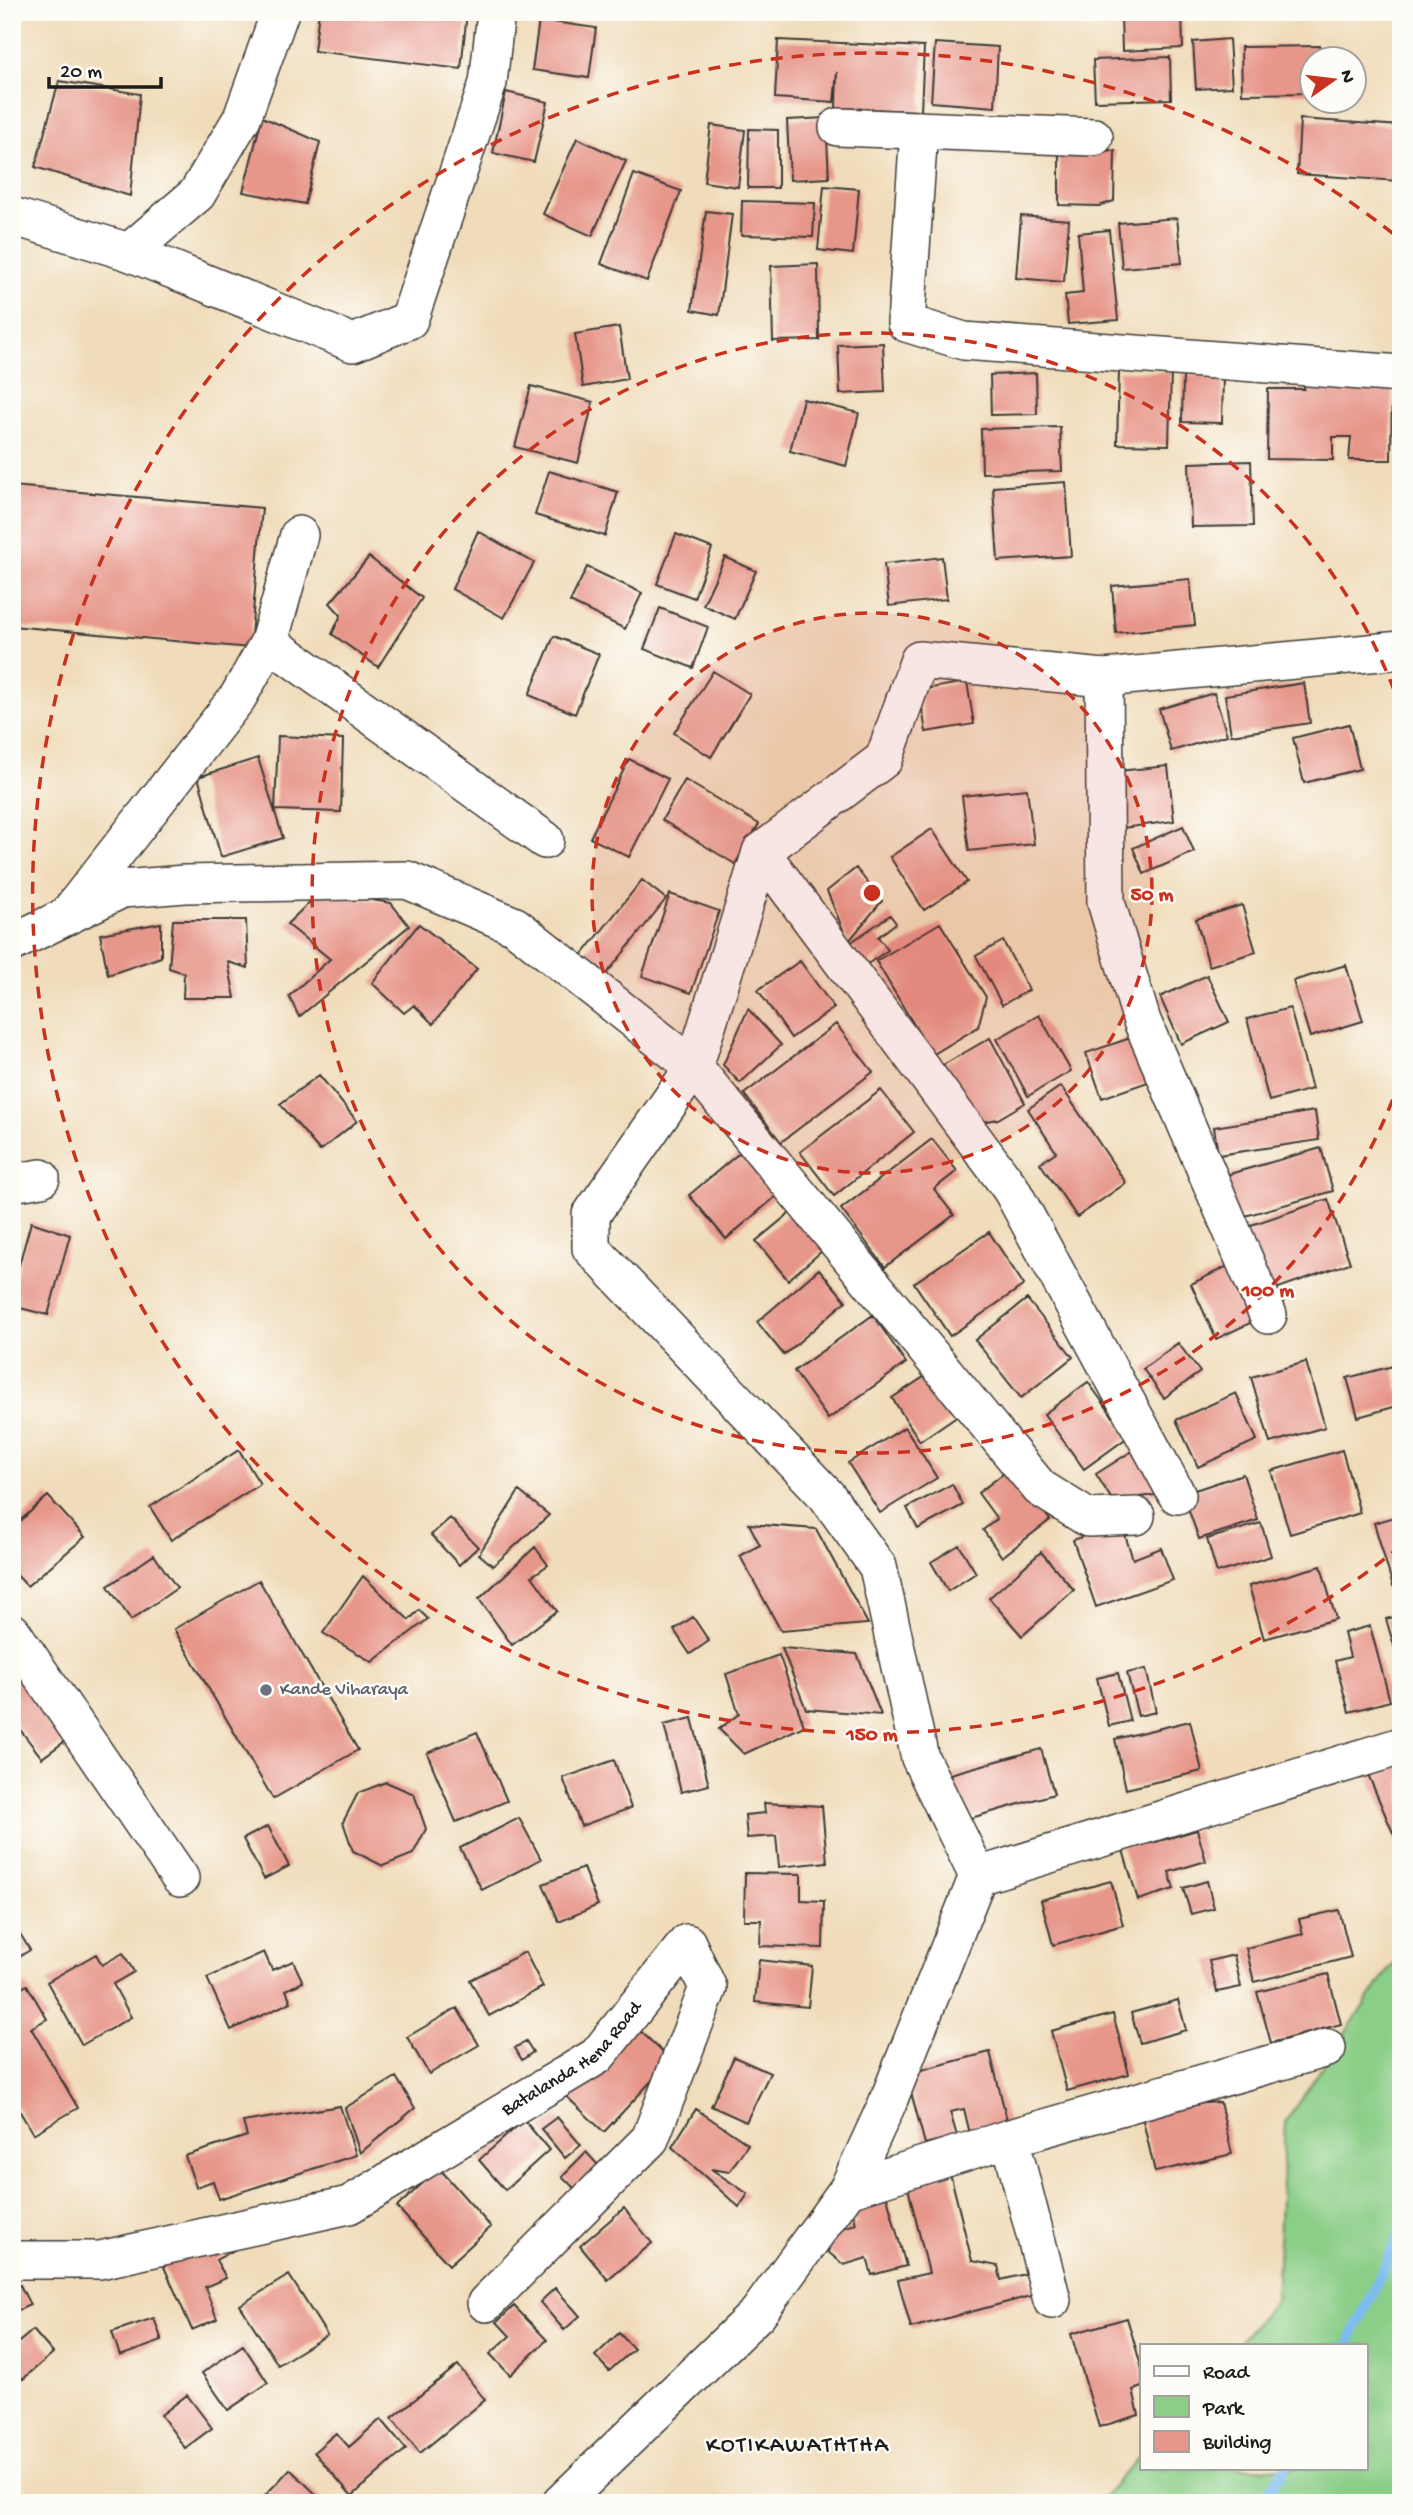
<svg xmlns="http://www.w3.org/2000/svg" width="1413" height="2515" viewBox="0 0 1413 2515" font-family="'Gochi Hand',sans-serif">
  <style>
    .green { fill: #8bce87; stroke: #547552; stroke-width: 2 }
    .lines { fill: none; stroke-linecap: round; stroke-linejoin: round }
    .stream { stroke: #7cbbf0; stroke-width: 10 }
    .building { fill: #e7968a }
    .street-casing { stroke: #3c3934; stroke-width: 40 }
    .street { stroke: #fff; stroke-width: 37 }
    .ring { fill: none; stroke: #c8321e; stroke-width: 3.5; stroke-dasharray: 12 9 }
    .worship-dot { fill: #6b7280; stroke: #fdfcf7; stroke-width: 2.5 }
    .labels { text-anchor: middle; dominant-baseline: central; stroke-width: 5; stroke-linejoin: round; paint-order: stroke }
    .worship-label { font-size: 19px; fill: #5b616d; stroke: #fdfcf7; text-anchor: start }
    .street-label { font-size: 19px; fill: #1c1c1c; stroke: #fdfcf7 }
    .quarter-label { font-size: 23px; letter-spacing: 2px; fill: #1c1c1c; stroke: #fdfcf7 }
    .centre { fill: #c8321e; stroke: #fdfcf7; stroke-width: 3.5 }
    .ring-label { font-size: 21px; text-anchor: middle; font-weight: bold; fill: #c8321e; stroke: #fdfcf7; stroke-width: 5; stroke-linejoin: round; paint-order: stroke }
  </style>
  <rect width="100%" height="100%" fill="#fdfcf7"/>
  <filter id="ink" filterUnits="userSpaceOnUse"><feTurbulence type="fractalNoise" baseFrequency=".0143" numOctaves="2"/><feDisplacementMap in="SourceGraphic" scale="14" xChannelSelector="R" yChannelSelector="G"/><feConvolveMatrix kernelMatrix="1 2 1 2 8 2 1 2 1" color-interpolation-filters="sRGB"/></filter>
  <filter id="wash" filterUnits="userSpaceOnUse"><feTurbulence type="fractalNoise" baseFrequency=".00686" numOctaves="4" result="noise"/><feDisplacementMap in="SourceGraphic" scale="28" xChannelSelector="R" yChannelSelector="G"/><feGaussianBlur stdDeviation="1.57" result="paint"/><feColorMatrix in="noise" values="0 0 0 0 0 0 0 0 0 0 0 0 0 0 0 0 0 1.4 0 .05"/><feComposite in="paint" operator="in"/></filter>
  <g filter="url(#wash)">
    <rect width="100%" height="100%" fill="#f0dcba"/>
    <path class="green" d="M1401,1958V2503H1098L1142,2453V2468H1366V2345H1237L1276,2300L1285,2122L1388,1970Z"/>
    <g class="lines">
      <path class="stream" d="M1348,2345L1401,2231
        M1260,2503L1285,2468"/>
    </g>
    <g id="blocks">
      <path class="building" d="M319,12H467L461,69L314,51Z
        M1182,12L1183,48L1122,51L1121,14Z
        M539,20L596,28L589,78L532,70Z
        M1229,39L1232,87L1196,89L1193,42Z
        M778,40L924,47L921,111L836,108L837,72L834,102L775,98Z
        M935,43L998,47L995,107L931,102Z
        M1320,46V60H1312V93L1242,94L1241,47Z
        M1170,57L1171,99L1095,101L1093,60Z
        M59,81L140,94L130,196L35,167Z
        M506,92L548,102L534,162L493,153Z
        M262,117L320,142L305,204L243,192Z
        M826,118L829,178L790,180L787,120Z
        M1300,119L1401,126L1399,181L1297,174Z
        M711,125L745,130L738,187L704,182Z
        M749,129L778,130V188H748Z
        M577,138L626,161L592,236L543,214Z
        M1059,146L1115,151L1114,201L1099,206L1059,205Z
        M634,174L681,191L647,281L601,264Z
        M824,186L859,189L853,254L818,250Z
        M742,201L815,203L813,237L741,235Z
        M706,211L732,214L719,315L692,310Z
        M1021,216L1069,220L1064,282L1016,278Z
        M1177,218L1182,263L1122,268L1118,223Z
        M1109,230L1118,320L1068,324L1065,295L1083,293L1078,233Z
        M818,264L819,340L773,341L771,266Z
        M619,327L627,379L583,387L575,334Z
        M883,343L885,392L840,394L838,345Z
        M1119,371L1171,372L1169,445L1117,444Z
        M1036,373L1037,414L991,415L990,375Z
        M1183,374L1223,376L1222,423L1182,422Z
        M1304,379L1392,381L1391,460H1349L1351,437H1333V460L1267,459L1268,389H1304Z
        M531,386L593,402L578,463L515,447Z
        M803,399L859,413L846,466L790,451Z
        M1060,427L1062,471L982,473L981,429Z
        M1251,461L1253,526L1191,527L1189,463Z
        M549,471L618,492L605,536L535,515Z
        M1066,482L1071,556L998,561L993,487Z
        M12,486L262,508L250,648L12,626Z
        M478,531L534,563L504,618L452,589Z
        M676,534L712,548L694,598L657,584Z
        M369,557L422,598L378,667L332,634L341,615L330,603Z
        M725,557L756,571L735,619L703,605Z
        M942,557L947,599L889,606L884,564Z
        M587,567L642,593L625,629L570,602Z
        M1190,579L1195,625L1116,633L1112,586Z
        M660,608L708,627L693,668L644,649Z
        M554,636L599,654L575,714L529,695Z
        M713,671L750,694L711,757L674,733Z
        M967,682L974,724L926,732L919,690Z
        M1304,683L1310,723L1231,735L1225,695Z
        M1214,693L1227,735L1171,751L1159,709Z
        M1349,724L1360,769L1304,783L1293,738Z
        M278,736L343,739L341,812L275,810Z
        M258,758L283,838L221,857L198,777Z
        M629,759L668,779L629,857L590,838Z
        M1168,766L1174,821L1115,829L1108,772Z
        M685,780L759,824L735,864L662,820Z
        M1027,789L1034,844L969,851L962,796Z
        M1183,826L1194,852L1144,874L1133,848Z
        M932,829L967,882L924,910L890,857Z
        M856,868L882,901L848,942L827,891Z
        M642,880L666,899L604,977L580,958Z
        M320,892L391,903L409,926L299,1017L289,996L330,959L287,924Z
        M670,894L719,911L691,993L642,976Z
        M1242,905L1256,952L1209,966L1196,919Z
        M890,915L896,923L878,937L888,950L866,965L850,943Z
        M173,920H246L248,968L228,962L235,998H183L184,973L169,968Z
        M161,923V957L108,975L100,934Z
        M940,923L986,997L978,1027L932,1055L876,961Z
        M419,924L477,969L433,1024L414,1005L404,1013L372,983Z
        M1003,941L1029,990L1002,1005L976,956Z
        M800,961L834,1008L791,1038L758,990Z
        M1346,965L1363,1021L1310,1037L1293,981Z
        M1207,975L1229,1022L1181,1044L1160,997Z
        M1290,1008L1312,1089L1269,1101L1247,1019Z
        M748,1009L781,1045L740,1083L723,1065Z
        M1039,1015L1071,1071L1028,1096L997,1039Z
        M836,1024L873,1072L781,1142L744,1094Z
        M1142,1034L1157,1079L1102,1098L1086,1053Z
        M990,1038L1025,1103L998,1119L976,1123L943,1065Z
        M319,1075L357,1121L320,1151L280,1104Z
        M1061,1086L1126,1183L1077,1217L1040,1163L1056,1152L1028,1109Z
        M881,1090L914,1132L834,1196L800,1152Z
        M1315,1111L1319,1140L1218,1155L1214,1127Z
        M932,1139L957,1171L934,1189L954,1215L885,1267L841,1209Z
        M1321,1148L1333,1191L1231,1220L1219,1177Z
        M744,1149L780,1193L726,1239L689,1195Z
        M1328,1199L1350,1263L1267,1292L1245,1227Z
        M796,1208L828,1246L788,1280L756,1241Z
        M31,1222L70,1235L48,1315L12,1306V1290Z
        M989,1232L1024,1285L950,1336L914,1283Z
        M1236,1262L1263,1317L1216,1339L1191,1284Z
        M819,1269L846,1301L784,1355L757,1322Z
        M1027,1299L1073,1357L1021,1398L975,1340Z
        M873,1315L906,1363L828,1419L794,1371Z
        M1178,1343L1200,1372L1164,1398L1143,1369Z
        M1306,1362L1325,1427L1270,1443L1251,1377Z
        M1393,1366L1401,1405L1358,1417L1347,1378Z
        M933,1371L961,1413L920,1441L892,1398Z
        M1088,1382L1128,1437L1084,1469L1044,1414Z
        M1236,1393L1257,1440L1198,1467L1176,1420Z
        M905,1427L937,1478L880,1513L848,1463Z
        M1137,1448L1166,1494L1112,1500L1096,1474Z
        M239,1450L260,1484L171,1540L150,1507Z
        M1342,1450L1360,1513L1290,1534L1271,1471Z
        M1011,1468L1050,1520L1002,1557L983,1530L997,1519L978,1493Z
        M1243,1474L1258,1520L1199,1539L1183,1494Z
        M952,1484L963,1505L918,1529L907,1508Z
        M519,1491L549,1515L493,1566L479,1554Z
        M48,1496L85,1537L27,1586L12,1570V1528Z
        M1401,1515V1584L1393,1586L1374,1523Z
        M450,1518L478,1547L459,1565L431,1535Z
        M1121,1523L1133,1559L1161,1548L1173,1580L1096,1607L1073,1540Z
        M1261,1523L1271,1556L1217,1573L1207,1539Z
        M749,1524L816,1529L868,1624L781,1631L740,1556L760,1545Z
        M959,1545L976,1573L948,1591L931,1562Z
        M535,1547L548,1565L532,1576L557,1611L512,1645L479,1599Z
        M1041,1552L1074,1590L1022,1636L989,1598Z
        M154,1555L177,1588L131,1620L108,1586Z
        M1321,1566L1336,1619L1264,1639L1249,1586Z
        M363,1576L409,1620L419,1610L428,1619L372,1662L323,1633Z
        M259,1580L358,1750L273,1799L174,1629Z
        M1401,1615V1666H1400L1386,1619Z
        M693,1617L709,1641L690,1654L674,1630Z
        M1370,1626L1390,1701L1349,1712L1335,1661L1350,1657L1344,1633Z
        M782,1648L857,1654L881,1715L806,1709Z
        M779,1655L804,1726L744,1754L719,1729L739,1714L726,1674Z
        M12,1656L72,1736L42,1758L12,1719Z
        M1146,1669L1156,1712L1138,1716L1127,1673Z
        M1118,1673L1130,1721L1109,1726L1097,1678Z
        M692,1718L709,1785L681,1792L664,1725Z
        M1190,1721L1202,1771L1126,1789L1115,1739Z
        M477,1732L507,1801L456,1822L427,1753Z
        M1041,1749L1054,1794L964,1820L950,1774Z
        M1401,1758V1838L1396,1840L1367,1772Z
        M614,1760L631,1808L581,1826L563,1778Z
        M386,1782L414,1794L426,1829L413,1854L383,1866L353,1851L343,1822L358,1793Z
        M764,1803L822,1806L827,1862L779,1867L776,1836L747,1838L745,1815L765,1813Z
        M519,1818L541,1859L482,1890L460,1848Z
        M268,1826L289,1866L264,1879L243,1839Z
        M1148,1828L1152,1843L1197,1830L1206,1861L1169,1872L1174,1889L1138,1900L1119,1837Z
        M583,1868L598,1905L559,1922L543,1884Z
        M745,1873L801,1874V1900L824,1901L823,1948L760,1946L761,1920H744Z
        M1111,1881L1123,1925L1053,1945L1041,1900Z
        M1207,1881L1214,1908L1191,1914L1183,1888Z
        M1339,1910L1351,1957L1254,1982L1246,1948L1303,1934L1299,1919Z
        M14,1924L30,1950L12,1961V1925Z
        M264,1952L272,1970L293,1961L303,1982L286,1990L291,2002L231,2030L207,1978Z
        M525,1952L543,1987L489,2016L470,1980Z
        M123,1953L134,1972L113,1984L131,2017L82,2045L47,1982L96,1954L102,1965Z
        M1234,1955L1241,1987L1217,1992L1209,1961Z
        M759,1960L812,1966L808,2007L755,2002Z
        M1328,1974L1341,2024L1271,2043L1257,1992Z
        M27,1985L47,2019L31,2028L78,2108L33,2134L12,2098V1993Z
        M1178,2000L1186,2030L1140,2043L1131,2013Z
        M457,2008L479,2045L429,2074L407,2037Z
        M1113,2014L1129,2074L1067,2091L1051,2031Z
        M633,2024L671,2060L604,2132L566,2096Z
        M526,2041L533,2052L522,2060L515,2048Z
        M990,2052L1009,2128L971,2138L964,2109L950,2112L957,2136L925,2144L906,2074Z
        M734,2057L770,2073L746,2122L711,2106Z
        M396,2077L415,2108L360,2153L345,2108Z
        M1220,2102L1232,2154L1155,2172L1140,2108Z
        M340,2106L356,2155L219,2199L213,2181L196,2187L185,2156L247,2136L243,2122Z
        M696,2109L748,2144L729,2172L711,2169L748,2194L739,2207L672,2147Z
        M557,2117L581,2145L565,2158L541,2129Z
        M524,2120L549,2150L505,2190L479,2160Z
        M586,2152L599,2166L575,2189L562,2176Z
        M439,2168L491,2227L449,2265L397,2207Z
        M950,2173L972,2261L998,2266L1001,2280L1029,2273L1034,2295L911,2328L898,2280L929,2273L907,2184Z
        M887,2197L906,2266L872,2275L867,2258L844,2265L828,2252L834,2230L856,2224L851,2206Z
        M624,2208L652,2243L608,2280L580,2246Z
        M227,2236L234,2250L216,2260L226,2278L205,2287L217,2319L192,2330L157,2251Z
        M289,2275L327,2335L278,2365L240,2305Z
        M20,2285L30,2305L12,2313V2289Z
        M555,2288L580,2316L564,2330L540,2302Z
        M514,2306L547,2340L510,2375L490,2354L510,2336L497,2322Z
        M154,2318L162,2341L120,2356L112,2332Z
        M1127,2318L1142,2369V2387L1133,2390L1139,2415L1099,2427L1071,2334Z
        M33,2330L53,2353L23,2379L12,2367V2348Z
        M619,2333L634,2349L609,2371L595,2356Z
        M243,2345L268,2383L228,2410L202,2373Z
        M458,2365L485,2400L420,2453L392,2418Z
        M187,2395L212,2428L185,2448L161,2415Z
        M381,2419L406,2449L352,2496L314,2452L336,2433L349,2447Z
        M290,2469L325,2503H258Z"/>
    </g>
  </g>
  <g filter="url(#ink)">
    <use href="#blocks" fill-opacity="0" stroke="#3c3934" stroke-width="2"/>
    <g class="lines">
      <defs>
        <g id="street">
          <path d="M838,127L1094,137"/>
          <path d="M919,130L906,323L964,341L1401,374"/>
          <path d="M12,216L129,252L353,343L409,320L488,83L496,12"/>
          <path d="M129,252L197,194L242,118L280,12"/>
          <path d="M269,642L545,840"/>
          <path d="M1104,678L1106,902L1142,1021L1268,1315"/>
          <path d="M761,852L1011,1189L1177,1495"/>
          <path d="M72,909L238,697L269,642L299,535"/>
          <path d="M12,943L122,889L185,884L407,880L515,926L694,1067L1040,1488L1088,1518L1136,1516"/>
          <path d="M12,1183L41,1178"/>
          <path d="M12,1632L180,1878"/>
          <path d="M978,1876L1401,1746"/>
          <path d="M1010,2138L1052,2300"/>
          <path d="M848,2189L1010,2138L1327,2048"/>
          <path id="s1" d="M12,2260H100L349,2205L597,2056L687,1943L708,1988L650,2139L486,2303"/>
          <path d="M561,2503L758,2313L848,2189L887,2104L978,1876L920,1758L878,1567L827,1496L591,1248V1215L694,1067L761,852L884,759L919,660L1104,678L1401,650"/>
        </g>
      </defs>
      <use href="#street" class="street-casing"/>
      <use href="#street" class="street"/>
    </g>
  </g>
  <circle cx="872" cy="893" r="280" fill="#c8321e" fill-opacity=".12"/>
  <g class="ring">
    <circle cx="872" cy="893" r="280"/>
    <path d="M1400 1080A560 560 0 1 1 1400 706"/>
    <path d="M1401 1546A840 840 0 1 1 1401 240"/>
  </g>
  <circle class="worship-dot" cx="266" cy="1690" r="7"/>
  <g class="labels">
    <g class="worship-label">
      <text x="280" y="1690">Kande Viharaya</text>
    </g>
    <g class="street-label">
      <text stroke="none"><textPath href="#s1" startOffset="611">Batalanda Hena Road</textPath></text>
    </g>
    <g class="quarter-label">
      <text x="798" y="2446">KOTIKAWATHTHA</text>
    </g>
  </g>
  <circle cx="872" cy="893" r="10" class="centre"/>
  <g class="ring-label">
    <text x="1152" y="900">50 m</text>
    <text x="1268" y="1296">100 m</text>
    <text x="872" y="1740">150 m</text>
  </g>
  <rect width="1413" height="2515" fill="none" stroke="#fdfcf7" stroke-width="42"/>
  <rect x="1140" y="2344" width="228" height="126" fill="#fdfcf7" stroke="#a3a29f" stroke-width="2"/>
  <rect x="1154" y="2366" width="35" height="10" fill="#ffffff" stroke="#a3a29f" stroke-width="2"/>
  <text x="1203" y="2378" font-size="21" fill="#1c1c1c">Road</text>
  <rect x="1154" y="2396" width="35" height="21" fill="#8bce87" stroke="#a3a29f" stroke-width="2"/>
  <text x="1203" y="2414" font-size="21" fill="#1c1c1c">Park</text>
  <rect x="1154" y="2431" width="35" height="21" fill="#e7968a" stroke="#a3a29f" stroke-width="2"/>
  <text x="1203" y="2448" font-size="21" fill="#1c1c1c">Building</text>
  <g transform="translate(1333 80) rotate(76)"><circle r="33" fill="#fdfcf7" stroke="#a3a29f" stroke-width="2"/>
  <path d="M0-5L12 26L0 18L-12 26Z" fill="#c8321e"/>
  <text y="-10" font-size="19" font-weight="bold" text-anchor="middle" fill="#1c1c1c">N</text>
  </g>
  <path d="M49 77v10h112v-10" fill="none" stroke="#1c1c1c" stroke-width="3.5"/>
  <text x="60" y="77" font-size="21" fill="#1c1c1c" stroke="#fdfcf7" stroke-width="5" paint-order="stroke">20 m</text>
</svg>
